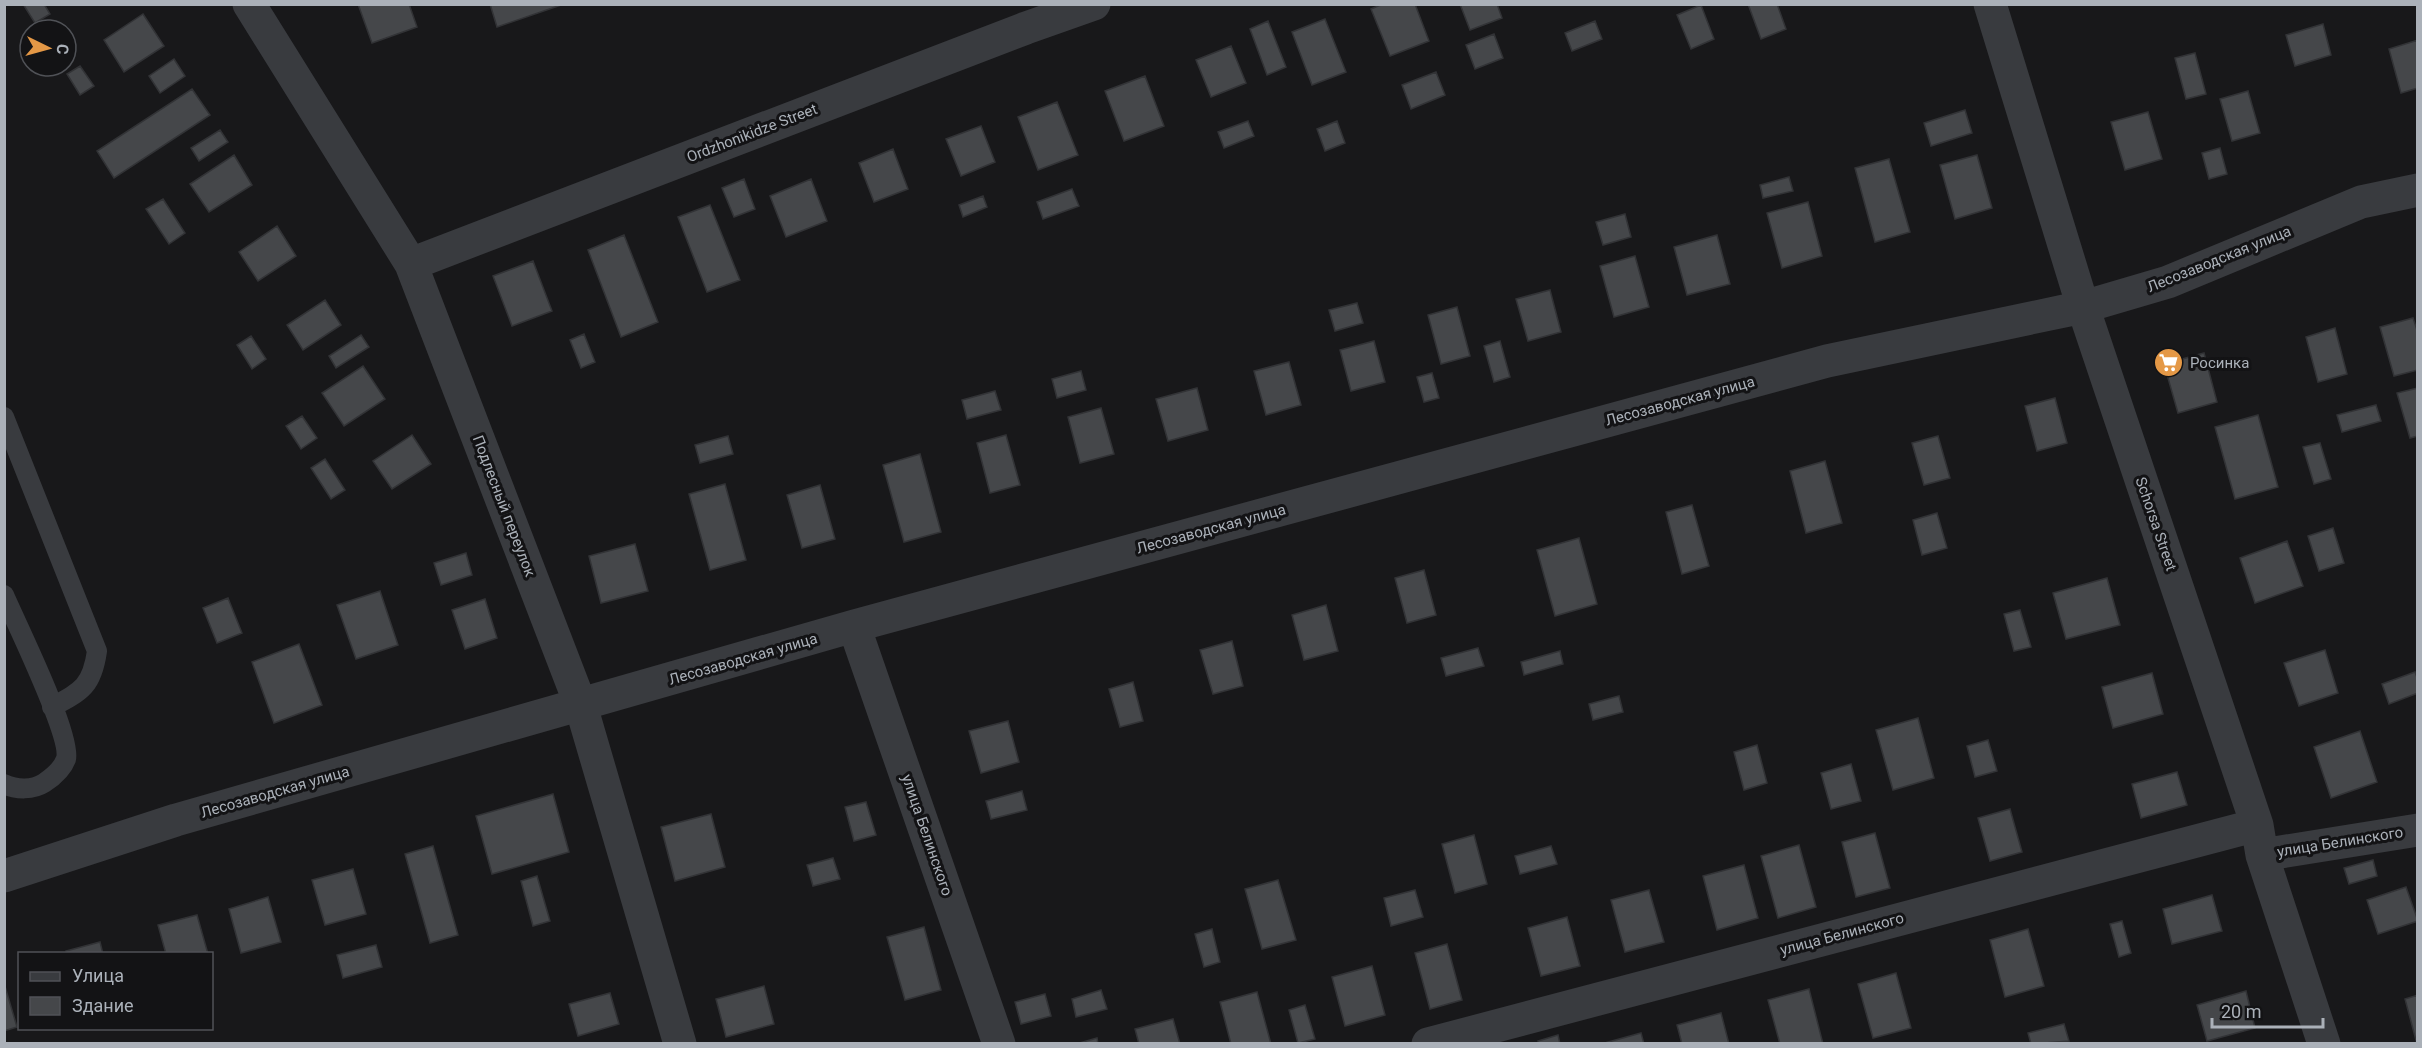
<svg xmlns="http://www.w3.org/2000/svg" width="2422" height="1048" viewBox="0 0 2422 1048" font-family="Roboto,sans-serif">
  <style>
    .building { fill: #45474a; stroke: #323336; stroke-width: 1.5 }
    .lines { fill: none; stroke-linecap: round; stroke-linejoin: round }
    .service { stroke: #393b3f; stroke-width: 20 }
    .minor { stroke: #393b3f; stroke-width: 33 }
    .labels { text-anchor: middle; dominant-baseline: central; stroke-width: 6; stroke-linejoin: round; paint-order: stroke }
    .street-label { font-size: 15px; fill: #abb1b9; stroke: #131315 }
    .poi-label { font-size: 15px; fill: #abb1b9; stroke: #131315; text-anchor: start }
  </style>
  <rect width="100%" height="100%" fill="#18181a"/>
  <path class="building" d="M23,4H44L50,14L35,23Z
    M358,4H409L417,27L372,43Z
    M490,4H564L497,27Z
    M1383,4H1415L1429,41L1390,56L1371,9Z
    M1460,4H1497L1502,18L1470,30Z
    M1748,4H1777L1786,29L1761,39Z
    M1701,5L1714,39L1691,49L1677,15Z
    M143,14L164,46L124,72L104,40Z
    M1325,19L1346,72L1312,85L1292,32Z
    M1268,21L1286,67L1267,75L1250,29Z
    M1595,21L1602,39L1572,51L1565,33Z
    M2323,24L2331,55L2295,66L2286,35Z
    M1494,34L1503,58L1475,69L1466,45Z
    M2418,40V88L2401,93L2389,49Z
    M1231,46L1246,83L1211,97L1196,60Z
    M2195,53L2206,94L2186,99L2175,58Z
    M174,59L185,76L160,93L149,76Z
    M80,66L94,86L80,95L67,74Z
    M1436,72L1445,95L1411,109L1402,85Z
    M1145,76L1164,126L1124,141L1105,91Z
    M192,89L210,115L114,178L97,151Z
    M2248,91L2260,133L2232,141L2220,99Z
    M1057,102L1078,155L1038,170L1018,117Z
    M1965,110L1972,133L1931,146L1924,123Z
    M2148,112L2162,159L2125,170L2111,122Z
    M1248,121L1254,136L1224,148L1218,132Z
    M1337,121L1345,143L1325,151L1317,129Z
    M981,126L995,162L961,176L946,139Z
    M220,130L228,142L199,161L191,148Z
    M2220,148L2227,174L2209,179L2202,153Z
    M893,149L908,189L874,202L859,163Z
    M234,155L252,185L209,212L190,184Z
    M1977,155L1992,208L1955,219L1940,165Z
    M1889,159L1910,232L1875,242L1855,168Z
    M1789,177L1793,191L1763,198L1760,185Z
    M744,179L755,209L734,217L722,188Z
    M811,179L827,221L786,237L770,196Z
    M1072,189L1079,206L1043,219L1037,202Z
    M983,196L987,207L963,217L959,205Z
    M163,199L185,233L169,244L146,209Z
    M1808,202L1822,256L1782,268L1767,213Z
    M710,205L740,280L707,292L678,217Z
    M1625,214L1631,237L1603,245L1596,222Z
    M277,226L296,256L258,281L239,252Z
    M624,235L658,322L621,337L588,250Z
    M1717,235L1730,284L1687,295L1674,247Z
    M1635,256L1649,307L1614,317L1600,266Z
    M533,261L552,311L512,326L493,276Z
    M1550,290L1561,332L1528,341L1516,299Z
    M325,300L341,325L303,350L287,325Z
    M1357,303L1363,323L1335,331L1329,310Z
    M1457,307L1470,356L1441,364L1428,315Z
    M2413,318L2418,333V370L2394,376L2380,327Z
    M2335,328L2347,374L2318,382L2306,337Z
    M584,334L595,362L581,368L570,340Z
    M361,335L369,347L336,368L329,356Z
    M251,336L266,359L252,369L237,345Z
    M1374,341L1385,382L1351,391L1340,350Z
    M1500,341L1510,377L1494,382L1484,346Z
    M2204,353L2217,402L2178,413L2164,364Z
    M1289,362L1301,405L1266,415L1254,371Z
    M363,366L385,399L344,426L322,393Z
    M1081,371L1086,390L1057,398L1052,379Z
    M1432,373L1439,398L1424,402L1417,377Z
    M1197,388L1208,430L1168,441L1156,399Z
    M2418,388V436L2410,438L2397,393Z
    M995,391L1001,410L967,419L962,400Z
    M2055,398L2067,443L2037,451L2025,406Z
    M2376,405L2381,421L2342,432L2337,415Z
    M1101,408L1114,454L1080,463L1068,417Z
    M2258,415L2278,487L2235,499L2215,427Z
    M302,416L317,438L301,449L286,426Z
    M412,435L431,464L392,489L373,461Z
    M1006,435L1020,485L990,493L977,443Z
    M728,436L733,454L700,463L695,445Z
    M1938,436L1950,478L1924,485L1912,443Z
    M2320,443L2331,479L2314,484L2303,447Z
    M920,454L941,532L904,542L883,465Z
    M325,459L345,490L331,499L311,468Z
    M1825,461L1842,523L1806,533L1790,471Z
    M725,484L746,560L710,570L689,494Z
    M820,485L835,539L802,548L787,495Z
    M1692,505L1709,566L1682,574L1666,512Z
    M1937,513L1947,548L1922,555L1913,520Z
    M2333,528L2344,563L2319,571L2308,536Z
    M1579,538L1597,604L1555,616L1537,550Z
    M2287,541L2303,586L2255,603L2240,558Z
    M635,544L648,591L601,603L589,556Z
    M466,553L472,575L441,585L434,563Z
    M1424,570L1436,615L1407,623L1395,578Z
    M2107,578L2120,625L2066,639L2053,593Z
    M380,591L398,645L356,659L337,605Z
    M228,598L242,633L217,643L203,608Z
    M485,599L497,638L465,649L452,610Z
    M1326,605L1338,651L1304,660L1292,615Z
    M2020,610L2031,647L2014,651L2004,614Z
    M1232,641L1243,686L1213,694L1200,650Z
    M299,644L322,705L274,723L252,662Z
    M1478,648L1484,666L1446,676L1441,658Z
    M2325,650L2338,693L2299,706L2284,663Z
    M1560,651L1563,664L1524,675L1521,662Z
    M2415,672L2418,680V693L2389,704L2382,684Z
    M2152,673L2163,714L2113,728L2102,687Z
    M1133,682L1143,721L1120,727L1109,689Z
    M1619,696L1623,712L1593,720L1589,704Z
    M1918,718L1934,778L1893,790L1876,730Z
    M1008,721L1019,762L981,773L969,731Z
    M2360,731L2377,782L2331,798L2314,747Z
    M1988,740L1997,771L1975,777L1967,746Z
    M1757,745L1767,783L1744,790L1734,752Z
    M1851,764L1861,801L1831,809L1821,773Z
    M2177,772L2187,805L2141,818L2132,784Z
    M1022,791L1027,810L991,819L986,801Z
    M553,794L569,852L492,874L476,816Z
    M866,802L876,835L854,841L845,807Z
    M2010,809L2022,852L1990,861L1978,818Z
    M711,814L725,867L675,881L661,827Z
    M1875,833L1890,888L1856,897L1842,842Z
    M1474,835L1487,884L1455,893L1442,844Z
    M1799,845L1816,907L1778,918L1761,856Z
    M433,846L458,935L430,943L405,854Z
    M1551,846L1557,864L1520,874L1515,856Z
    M833,858L840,879L813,886L807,865Z
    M2373,860L2377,876L2349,884L2344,868Z
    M1744,865L1758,918L1717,930L1703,876Z
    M353,869L366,914L325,925L312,880Z
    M537,876L550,921L533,926L521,881Z
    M1278,880L1296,940L1262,949L1245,889Z
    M2406,887L2418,921L2378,934L2367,900Z
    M1415,890L1423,917L1391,926L1384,898Z
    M1649,890L1664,942L1625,952L1611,900Z
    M2212,895L2222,931L2172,944L2163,909Z
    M268,897L281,942L241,953L229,909Z
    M197,915L208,954H166L158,925Z
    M1567,917L1580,966L1541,976L1528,928Z
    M2122,921L2131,953L2119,957L2110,924Z
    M924,927L941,990L905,1000L887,937Z
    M1212,929L1220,962L1204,967L1195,934Z
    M2028,929L2044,986L2005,997L1990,940Z
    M100,942L103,954H67L66,951Z
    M1447,944L1462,1000L1430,1009L1415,953Z
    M376,945L382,967L343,978L337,955Z
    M1372,966L1385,1015L1345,1026L1332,977Z
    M1896,973L1911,1028L1873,1038L1858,984Z
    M4,983L17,1027L4,1031Z
    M764,986L774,1024L726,1037L716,999Z
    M1809,989L1823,1044H1780L1768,1000Z
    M1101,990L1107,1009L1076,1017L1072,999Z
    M2246,991L2255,1028L2207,1041L2197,1005Z
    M1257,992L1271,1044H1231L1220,1002Z
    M610,993L619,1024L578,1036L569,1004Z
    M1045,994L1051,1016L1021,1024L1015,1002Z
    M2418,995V1044H2417L2405,999Z
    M1305,1005L1315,1039L1298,1043L1289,1010Z
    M1721,1013L1729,1044H1682L1677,1025Z
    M1173,1019L1180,1044H1139L1135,1029Z
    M2064,1024L2069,1041L2031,1044L2028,1033Z
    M1641,1033L1644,1044H1601Z
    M1558,1035L1560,1044H1539L1538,1041Z
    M1097,1038L1098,1044H1076Z"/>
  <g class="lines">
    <path class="service" d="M4,417L97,651C92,686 82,691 52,707
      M4,595C16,623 72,736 66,759C62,770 53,777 44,783C33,790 17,790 4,784"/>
    <path class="minor" d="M249,4L411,264L581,706L680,1044
      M1990,4L2083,307L2257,825L2262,855L2324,1044
      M411,264L1026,28L1094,4
      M854,626L999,1044
      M2262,855L2418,830
      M4,876L176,820L854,626L1827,361L2083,307L2168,282L2361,202L2418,190
      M1428,1044L2257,825"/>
  </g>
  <defs>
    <symbol id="supermarket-disc" viewBox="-11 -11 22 22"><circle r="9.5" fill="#e49846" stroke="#131315"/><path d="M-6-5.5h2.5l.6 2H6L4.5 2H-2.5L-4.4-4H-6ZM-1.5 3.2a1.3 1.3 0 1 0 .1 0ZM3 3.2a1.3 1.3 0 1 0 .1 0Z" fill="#fff"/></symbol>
  </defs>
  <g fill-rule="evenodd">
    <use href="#supermarket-disc" x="2152" y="346" width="33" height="33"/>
  </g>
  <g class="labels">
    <g class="street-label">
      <text transform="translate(752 133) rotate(-21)">Ordzhonikidze Street</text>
      <text transform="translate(2219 259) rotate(-22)">Лесозаводская улица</text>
      <text transform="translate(1680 401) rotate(-15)">Лесозаводская улица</text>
      <text transform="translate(504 506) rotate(69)">Подлесный переулок</text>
      <text transform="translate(2156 524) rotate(71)">Schorsa Street</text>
      <text transform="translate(1211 529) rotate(-15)">Лесозаводская улица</text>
      <text transform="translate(743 659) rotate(-16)">Лесозаводская улица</text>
      <text transform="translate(275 792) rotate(-16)">Лесозаводская улица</text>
      <text transform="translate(927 835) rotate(71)">улица Белинского</text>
      <text transform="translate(2340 842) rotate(-9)">улица Белинского</text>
      <text transform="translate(1842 934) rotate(-15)">улица Белинского</text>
    </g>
    <g class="poi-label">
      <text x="2190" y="363">Росинка</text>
    </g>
  </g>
  <rect width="2422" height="1048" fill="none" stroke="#abb1b9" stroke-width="12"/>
  <rect x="18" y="952" width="195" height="78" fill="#131315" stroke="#505257" stroke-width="1.5"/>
  <rect x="30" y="972" width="30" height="9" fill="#393b3f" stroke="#505257" stroke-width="1.5"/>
  <text x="72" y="982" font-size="18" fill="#abb1b9">Улица</text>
  <rect x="30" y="997" width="30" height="18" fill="#45474a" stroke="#505257" stroke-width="1.5"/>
  <text x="72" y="1012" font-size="18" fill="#abb1b9">Здание</text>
  <g transform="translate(48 48) rotate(95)"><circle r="28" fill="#131315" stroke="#505257" stroke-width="1.5"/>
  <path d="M0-4.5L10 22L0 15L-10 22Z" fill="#e49846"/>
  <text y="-9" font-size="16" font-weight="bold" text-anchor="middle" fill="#abb1b9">С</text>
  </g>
  <path d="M2212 1018v9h111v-9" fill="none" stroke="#abb1b9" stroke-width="3"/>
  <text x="2221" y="1018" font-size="18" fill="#abb1b9" stroke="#131315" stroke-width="4.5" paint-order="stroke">20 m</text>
</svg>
